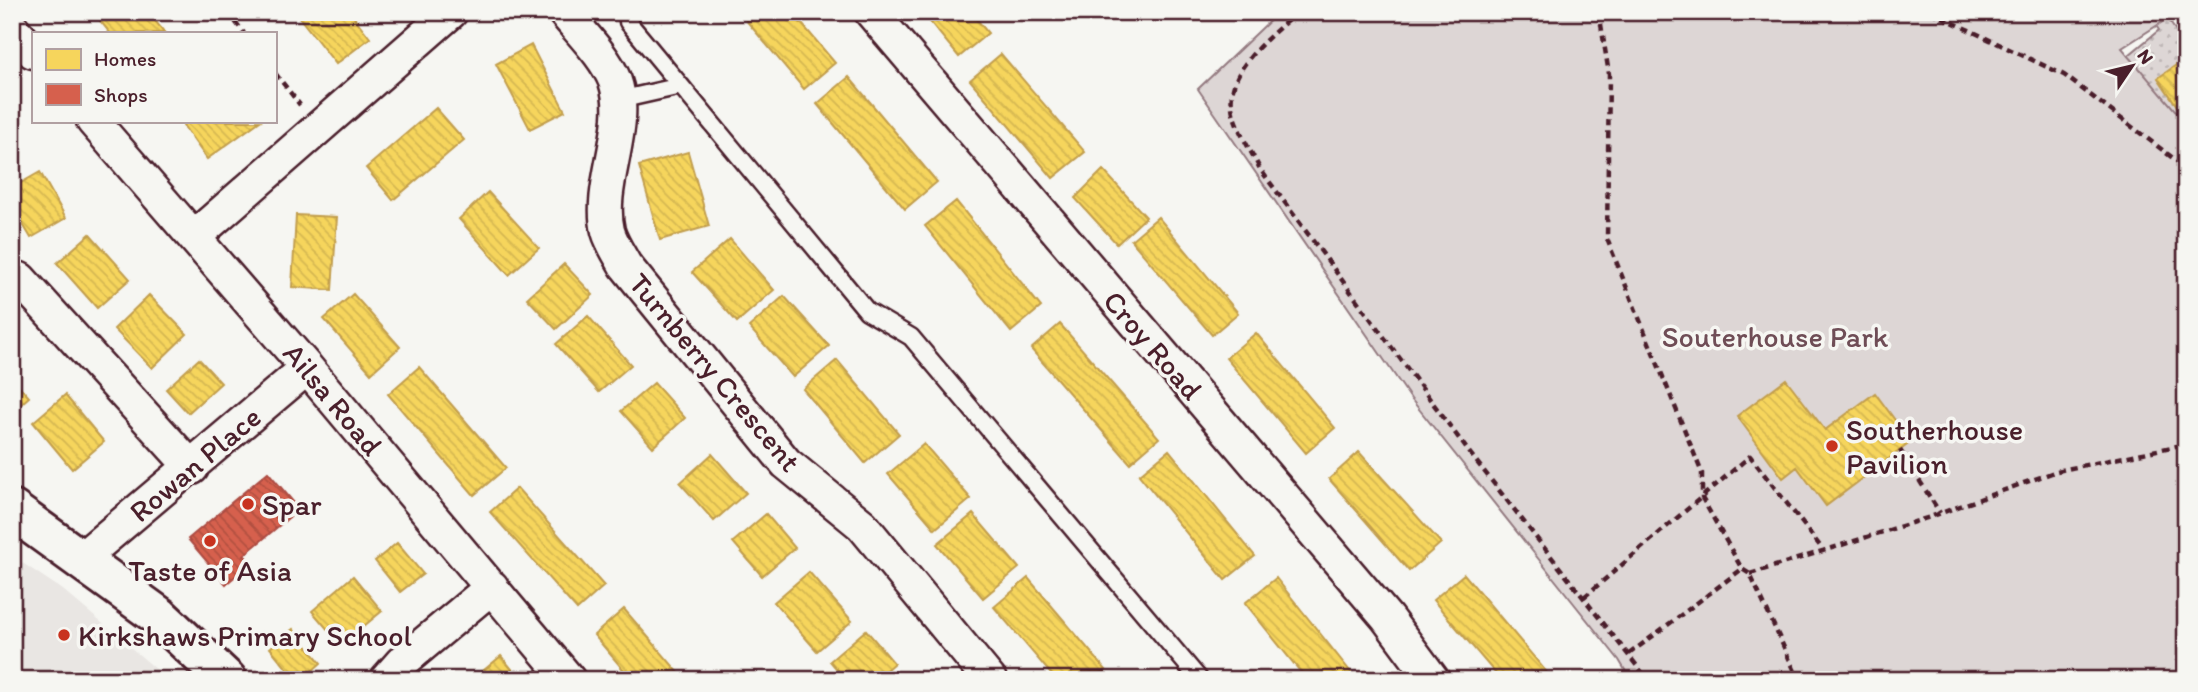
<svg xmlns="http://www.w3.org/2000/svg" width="2198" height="692" viewBox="0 0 2198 692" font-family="Itim,sans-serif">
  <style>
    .built { fill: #e9e6e3 }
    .grass { fill: url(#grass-dots); stroke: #947a80; stroke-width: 2 }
    .park { fill: #ddd6d5; stroke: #947a80; stroke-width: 2 }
    .homes { fill: url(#homes-back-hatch); stroke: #c29e4d; stroke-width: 2 }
    .shops { fill: url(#shops-back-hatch); stroke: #ac4c43; stroke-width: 2 }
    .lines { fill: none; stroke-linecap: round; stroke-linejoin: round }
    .lane-casing { stroke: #4a1f2b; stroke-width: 21 }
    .street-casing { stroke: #4a1f2b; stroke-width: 37 }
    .secondary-casing { stroke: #4a1f2b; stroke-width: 44 }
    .path { stroke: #4a1f2b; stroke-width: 4.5; stroke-dasharray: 7 5; stroke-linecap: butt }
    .lane { stroke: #f6f6f2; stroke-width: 16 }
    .street { stroke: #f6f6f2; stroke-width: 32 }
    .secondary { stroke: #f6f6f2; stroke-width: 38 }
    .poi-dot { fill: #c8321e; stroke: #f6f6f2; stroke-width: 2.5 }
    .labels { text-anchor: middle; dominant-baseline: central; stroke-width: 7; stroke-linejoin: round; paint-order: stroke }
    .park-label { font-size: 30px; fill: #6f4d56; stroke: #f6f6f2 }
    .street-label { font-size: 30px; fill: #4a1f2b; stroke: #f6f6f2 }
    .poi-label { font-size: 30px; fill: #4a1f2b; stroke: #f6f6f2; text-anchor: start }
  </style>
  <defs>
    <pattern id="grass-dots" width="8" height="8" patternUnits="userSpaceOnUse" patternTransform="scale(1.75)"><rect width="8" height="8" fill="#ddd6d5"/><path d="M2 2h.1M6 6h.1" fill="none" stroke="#bfb7b7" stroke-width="1.8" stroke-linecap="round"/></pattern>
    <pattern id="homes-back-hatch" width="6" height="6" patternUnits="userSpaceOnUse" patternTransform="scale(1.75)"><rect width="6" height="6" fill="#f6d55c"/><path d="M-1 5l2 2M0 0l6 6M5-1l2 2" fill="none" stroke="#d4b650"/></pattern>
    <pattern id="shops-back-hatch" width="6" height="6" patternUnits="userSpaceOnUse" patternTransform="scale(1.75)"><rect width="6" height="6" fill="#d6604d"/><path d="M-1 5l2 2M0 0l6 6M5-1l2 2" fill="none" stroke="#b04f40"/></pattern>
  </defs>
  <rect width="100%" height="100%" fill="#f6f6f2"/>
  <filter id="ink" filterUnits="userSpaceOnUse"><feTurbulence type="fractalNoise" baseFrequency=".0143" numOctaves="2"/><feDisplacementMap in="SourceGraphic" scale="14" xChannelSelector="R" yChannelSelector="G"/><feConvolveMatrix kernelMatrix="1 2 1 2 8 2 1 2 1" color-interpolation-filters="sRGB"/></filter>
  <g filter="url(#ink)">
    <path class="built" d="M12,556L63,590L169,680H12Z"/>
    <path class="grass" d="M2146,12H2163L2186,46V139L2123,60L2159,30Z"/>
    <path class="park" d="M1279,12H2157L2164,21L2122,48L2186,123V680H1631L1619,660L1411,399L1198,89Z"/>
    <path class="homes" d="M93,12H148L165,33H110Z
      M295,12H350L370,38L336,64Z
      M739,12H792L835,63L804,89Z
      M922,12H971L988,33L959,57Z
      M531,45L565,111L530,129L496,64Z
      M1001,54L1085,152L1053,178L970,80Z
      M2186,58V100L2177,106L2158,78Z
      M849,77L937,182L905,209L817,104Z
      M436,108L464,140L393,200L366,168Z
      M188,121H260L207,159L183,125Z
      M688,152L709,226L660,240L639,166Z
      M1103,170L1146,217L1117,244L1075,198Z
      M40,172L66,218L31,238L12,206V188Z
      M488,192L539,248L509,275L459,219Z
      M956,201L1041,307L1011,332L925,226Z
      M296,215L337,217L332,290L292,287Z
      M1158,217L1238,313L1212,335L1131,240Z
      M90,234L130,279L97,308L57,263Z
      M730,239L774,290L737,322L692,272Z
      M564,264L593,295L556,329L527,298Z
      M353,294L400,347L371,373L324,319Z
      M149,295L187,334L152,368L114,329Z
      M784,296L829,346L793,377L749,327Z
      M588,316L631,365L599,392L556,344Z
      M1060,324L1159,438L1130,463L1031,349Z
      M1256,333L1335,428L1306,453L1226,358Z
      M199,359L221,383L188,413L166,389Z
      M837,360L899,434L865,463L803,389Z
      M419,367L506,468L474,495L388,394Z
      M12,378L29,397L12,412Z
      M1786,379L1825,430L1875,393L1911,442L1826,506L1797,467L1783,478L1737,416Z
      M654,383L685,418L653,447L621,411Z
      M65,395L104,442L72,469L33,422Z
      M924,444L971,499L935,529L888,474Z
      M1169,450L1255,556L1225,580L1139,475Z
      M1359,452L1441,543L1409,571L1329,479Z
      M712,454L746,493L714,521L680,483Z
      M517,488L604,586L577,610L490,512Z
      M766,514L795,548L762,576L733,542Z
      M973,514L1019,568L983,598L937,544Z
      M397,543L423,574L400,592L375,561Z
      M809,572L852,621L817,651L774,602Z
      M1464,574L1549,675L1544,680H1501L1433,600Z
      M353,576L382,611L341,645L312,611Z
      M1028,578L1106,670L1095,680H1056L994,607Z
      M1276,578L1357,680H1307L1245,603Z
      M624,609L685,680H632L594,635Z
      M293,629L321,663L302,680H296L270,648Z
      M866,630L894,663L875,680H846L830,661Z
      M501,656L521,680H483L478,675Z"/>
    <path class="shops" d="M268,472L299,509L244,555L251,563L226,584L188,539Z"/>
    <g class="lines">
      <defs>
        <path id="lane" d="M628,22L867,311L911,337L1200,680
          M619,100L681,86"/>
        <path id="street" d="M564,12C581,33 605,56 615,81C631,126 597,185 608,231C611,242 619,254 625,265L786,463L862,525L990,680
          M871,12L1387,618L1433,680
          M12,28L33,52
          M93,121L307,368L569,680
          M194,237L451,12
          M12,276L20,279L192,468
          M82,558L307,368
          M386,680L401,663L492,587"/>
        <path id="secondary" d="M12,510L160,617L227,680"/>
      </defs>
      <use href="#lane" class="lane-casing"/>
      <use href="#street" class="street-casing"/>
      <use href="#secondary" class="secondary-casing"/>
      <path class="path" d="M228,12L244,33
        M1297,12C1268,39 1218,74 1235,119C1241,136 1252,153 1260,169L1469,452L1648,680
        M1599,12L1609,74L1607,239L1702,473V498L1742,569L1750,574L1799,680
        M1931,12L2064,75L2186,168
        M275,73L300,105
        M1900,450L1940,513
        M1750,574L1930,517L2057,471L2186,444
        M1584,597L1750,456L1824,551
        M1629,654L1742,569"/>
      <use href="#lane" class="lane"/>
      <use href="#street" class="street"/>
      <use href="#secondary" class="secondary"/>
    </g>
  </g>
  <g class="poi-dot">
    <circle cx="1832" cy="446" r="7"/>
    <circle cx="248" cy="504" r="7"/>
    <circle cx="210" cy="541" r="7"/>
    <circle cx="64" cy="635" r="7"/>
  </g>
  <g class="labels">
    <g class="park-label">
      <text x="1775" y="336">Souterhouse Park</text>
    </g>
    <g class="street-label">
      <text transform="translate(1153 345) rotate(49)">Croy Road</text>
      <text transform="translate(715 372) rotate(50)">Turnberry Crescent</text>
      <text transform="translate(333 399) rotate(50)">Ailsa Road</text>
      <text transform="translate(195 464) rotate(-40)">Rowan Place</text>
    </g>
    <g class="poi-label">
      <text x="1846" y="429">Southerhouse<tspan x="1846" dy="34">Pavilion</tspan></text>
      <text x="262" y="504">Spar</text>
      <text x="210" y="570" text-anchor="middle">Taste of Asia</text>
      <text x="78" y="635">Kirkshaws Primary School</text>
    </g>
  </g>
  <rect width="2198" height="692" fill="none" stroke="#f6f6f2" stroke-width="42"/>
  <rect x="21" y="21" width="2156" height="650" fill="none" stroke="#4a1f2b" stroke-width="2.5" filter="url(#ink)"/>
  <rect x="32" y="32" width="245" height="91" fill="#f6f6f2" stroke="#b1a0a2" stroke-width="2"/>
  <rect x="46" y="49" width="35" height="21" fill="#f6d55c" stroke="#b1a0a2" stroke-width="2"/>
  <text x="94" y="66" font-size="21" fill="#4a1f2b">Homes</text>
  <rect x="46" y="84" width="35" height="21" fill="#d6604d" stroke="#b1a0a2" stroke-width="2"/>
  <text x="94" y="102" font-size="21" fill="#4a1f2b">Shops</text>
  <g transform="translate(2132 66) rotate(55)" stroke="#f6f6f2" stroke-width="5" paint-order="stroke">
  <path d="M0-5L12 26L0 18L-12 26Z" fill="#4a1f2b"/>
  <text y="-10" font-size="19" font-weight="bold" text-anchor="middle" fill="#4a1f2b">N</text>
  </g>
</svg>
